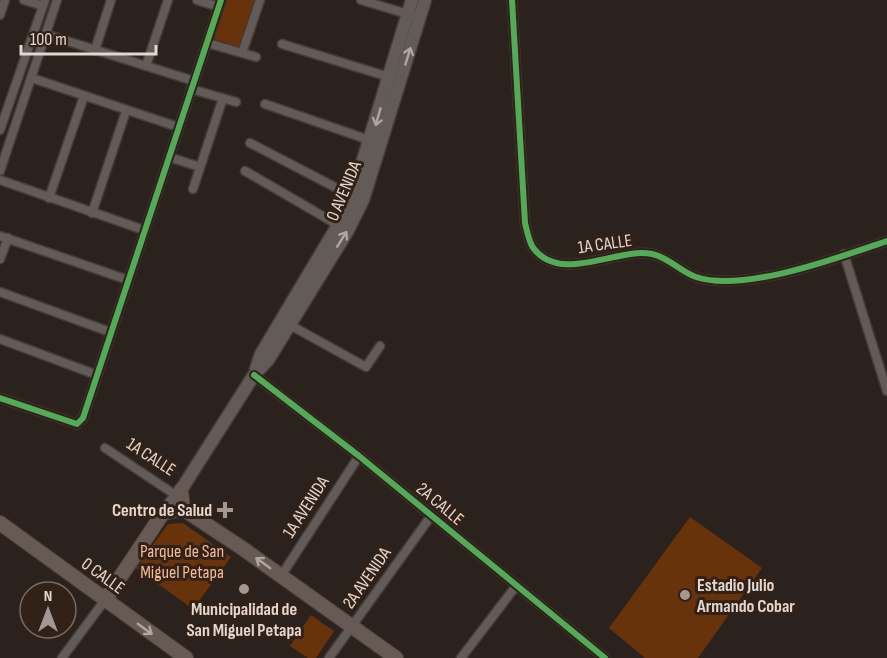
<svg xmlns="http://www.w3.org/2000/svg" width="887" height="658" viewBox="0 0 887 658" font-family="'Sofia Sans Condensed',sans-serif">
  <style>
    .green { fill: #68320b }
    .lines { fill: none; stroke-linecap: round; stroke-linejoin: round }
    .minor-casing { stroke: #453d39; stroke-width: 11 }
    .secondary-casing { stroke: #453d39; stroke-width: 15 }
    .primary-casing { stroke: #453d39; stroke-width: 16 }
    .minor { stroke: #635b57; stroke-width: 8 }
    .secondary { stroke: #635b57; stroke-width: 12 }
    .primary { stroke: #675953; stroke-width: 14 }
    .cycleway-casing { stroke: #322117; stroke-width: 10 }
    .cycleway { stroke: #51ab58; stroke-width: 6 }
    .oneway { stroke: #b0a5a0 }
    .oneway2 { stroke: #b1a59e }
    .poi-dot { fill: #a39891; stroke: #322117; stroke-width: 2 }
    .labels { text-anchor: middle; dominant-baseline: central; stroke-width: 6; stroke-linejoin: round; paint-order: stroke }
    .street-label { font-size: 18px; fill: #e3d7d0; stroke: #322117 }
    .poi-label { font-size: 18px; font-weight: bold; fill: #e3d7d0; stroke: #322117; text-anchor: end }
    .park-label { font-size: 18px; fill: #f5b999; stroke: #322117 }
  </style>
  <rect width="100%" height="100%" fill="#2c221d"/>
  <path class="green" d="M227,0H256L240,47L214,39Z
    M690,517L762,568L698,658H645L609,628Z
    M183,523L231,557L193,609L136,568L168,524Z
    M311,615L334,631L316,658H308L290,646Z"/>
  <g class="lines">
    <defs>
      <path id="minor" d="M24,0L43,6
        M197,0L219,7
        M361,0L411,15
        M512,0L525,223C527,231 529,243 534,249C562,284 617,247 652,254C668,257 681,272 696,277C744,293 840,257 887,241
        M0,15L5,0
        M45,34L194,81
        M207,43L256,57
        M282,44L389,77
        M95,50L111,0
        M242,53L260,0
        M146,66L168,0
        M32,78L178,127
        M191,89L236,102
        M265,104L372,141
        M0,130L45,0
        M250,143L352,196
        M169,157L200,167
        M0,171L57,0
        M245,171L338,225
        M0,180L144,230
        M193,189L223,98
        M49,198L84,96
        M92,213L126,111
        M0,236L128,280
        M844,254L887,391
        M0,259L8,238
        M0,292L110,332
        M290,325L366,367L380,346
        M0,339L97,375
        M254,375L359,456L605,658
        M0,398L77,424L83,418L221,0
        M105,448L177,496
        M281,576L359,456
        M62,658L105,600
        M329,658L431,516
        M461,658L516,586"/>
      <path id="secondary" d="M256,369L261,354L338,225L352,196L412,0
        M163,513L181,490L254,375L268,360L347,232L363,200L425,0"/>
      <path id="primary" d="M181,490L183,509
        M0,523L186,658
        M105,600L163,513L183,509L242,548L396,658"/>
    </defs>
    <use href="#minor" class="minor-casing"/>
    <use href="#secondary" class="secondary-casing"/>
    <use href="#primary" class="primary-casing"/>
    <use href="#minor" class="minor"/>
    <use href="#secondary" class="secondary"/>
    <use href="#primary" class="primary"/>
    <defs>
      <path id="cycleway" d="M512,0L525,223C527,231 529,243 534,249C562,284 617,247 652,254C668,257 681,272 696,277C744,293 840,257 887,241
        M254,375L359,456L605,658
        M0,398L77,424L83,418L221,0"/>
    </defs>
    <use href="#cycleway" class="cycleway-casing"/>
    <use href="#cycleway" class="cycleway"/>
  </g>
  <defs><path id="oneway-shaft" d="M-6 0H5M1.5-3L5.5 0L1.5 3" fill="none" stroke-width="1.6" stroke-linecap="round" stroke-linejoin="round" transform="scale(1.5)"/></defs>
  <g class="oneway">
    <use href="#oneway-shaft" transform="translate(408 56) rotate(-73)"/>
    <use href="#oneway-shaft" transform="translate(378 117) rotate(106)"/>
    <use href="#oneway-shaft" transform="translate(342 239) rotate(-58)"/>
  </g>
  <g class="oneway2">
    <use href="#oneway-shaft" transform="translate(263 563) rotate(-144)"/>
    <use href="#oneway-shaft" transform="translate(145 629) rotate(36)"/>
  </g>
  <g class="poi-dot">
    <path d="M222 501h6v6h6v6h-6v6h-6v-6h-6v-6h6z"/>
    <circle cx="244" cy="589" r="6"/>
    <circle cx="685" cy="595" r="6"/>
  </g>
  <g class="labels">
    <g class="street-label">
      <text transform="translate(344 191) rotate(-67)">0 AVENIDA</text>
      <text transform="translate(605 244) rotate(-8)">1A CALLE</text>
      <text transform="translate(151 457) rotate(33)">1A CALLE</text>
      <text transform="translate(440 504) rotate(40)">2A CALLE</text>
      <text transform="translate(306 507) rotate(-57)">1A AVENIDA</text>
      <text transform="translate(103 576) rotate(36)">0 CALLE</text>
      <text transform="translate(367 578) rotate(-55)">2A AVENIDA</text>
    </g>
    <g class="poi-label">
      <text x="212" y="510">Centro de Salud</text>
      <text x="697" y="585" text-anchor="start">Estadio Julio<tspan x="697" dy="21">Armando Cobar</tspan></text>
      <text x="244" y="609" text-anchor="middle">Municipalidad de<tspan x="244" dy="21">San Miguel Petapa</tspan></text>
    </g>
    <g class="park-label">
      <text x="182" y="551">Parque de San<tspan x="182" dy="21">Miguel Petapa</tspan></text>
    </g>
  </g>
  <g transform="translate(48 610)"><circle r="28" fill="#322117" stroke="#796a61" stroke-width="1.5"/>
  <path d="M0-4.5L10 22L0 15L-10 22Z" fill="#a39891"/>
  <text y="-9" font-size="16" font-weight="bold" text-anchor="middle" fill="#e3d7d0">N</text>
  </g>
  <path d="M21 45v9h135v-9" fill="none" stroke="#e3d7d0" stroke-width="3"/>
  <text x="30" y="45" font-size="18" fill="#e3d7d0" stroke="#322117" stroke-width="4.5" paint-order="stroke">100 m</text>
</svg>
